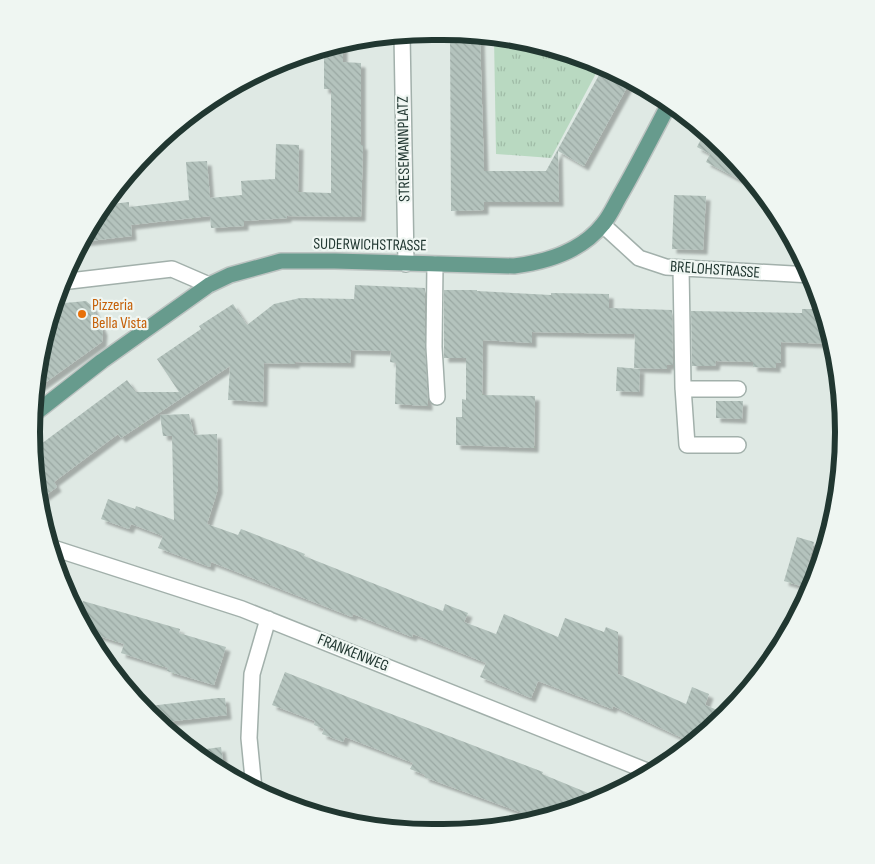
<svg xmlns="http://www.w3.org/2000/svg" width="875" height="864" viewBox="0 0 875 864" font-family="'Sofia Sans Condensed',sans-serif">
  <style>
    .grass { fill: url(#grass-tufts) }
    .building { fill: url(#building-back-hatch); filter: url(#shadow) }
    .lines { fill: none; stroke-linecap: round; stroke-linejoin: round }
    .minor-casing { stroke: #a2b0ab; stroke-width: 18 }
    .major-casing { stroke: #bcc3c1; stroke-width: 18 }
    .minor { stroke: #fff; stroke-width: 15 }
    .major { stroke: #679b8d; stroke-width: 15 }
    .food-dot { fill: #e8710a; stroke: #eff6f2; stroke-width: 2 }
    .labels { text-anchor: middle; dominant-baseline: central; stroke-width: 4.5; stroke-linejoin: round; paint-order: stroke }
    .street-label { font-size: 16px; fill: #213731; stroke: #eff6f2 }
    .food-label { font-size: 16px; fill: #c56008; stroke: #eff6f2; text-anchor: start }
    .rim { fill: none; stroke: #213731; stroke-width: 6 }
  </style>
  <defs>
    <pattern id="grass-tufts" width="24" height="20" patternUnits="userSpaceOnUse" patternTransform="scale(1.25)"><rect width="24" height="20" fill="#b9d9c1"/><path d="M3 7l-1-3M5 7V3M7 7l1-3M15 17l-1-3M17 17v-4M19 17l1-3" fill="none" stroke="#9fbba6"/></pattern>
    <pattern id="building-back-hatch" width="6" height="6" patternUnits="userSpaceOnUse" patternTransform="scale(1.25)"><rect width="6" height="6" fill="#b4c3bd"/><path d="M-1 5l2 2M0 0l6 6M5-1l2 2" fill="none" stroke="#9aa8a3"/></pattern>
    <filter id="shadow"><feDropShadow dx="4.5" dy="4.5" stdDeviation="1" flood-color="#0004"/></filter>
  </defs>
  <rect width="100%" height="100%" fill="#dfe9e4"/>
  <path class="grass" d="M494,37L521,39L601,64L551,158L496,154Z"/>
  <path class="building" d="M450,33L480,35L484,171H546L604,66L631,80L584,166L558,151L559,202H484V210L451,211Z
    M343,42V62L361,63V145H363L361,217L287,216V218L244,221V226L211,228L210,216L131,225L132,236L81,242L102,205L129,202V207L189,200L186,162L207,161L210,198L242,195L241,181L275,179L276,144L299,145L298,192L331,193V89H324V48Z
    M705,131L726,148L761,191L706,162L710,154L697,147Z
    M674,195L706,196L703,250L672,249Z
    M355,285L425,288V348L428,406L395,404L396,363L390,362L391,351L351,350L350,363L295,362V364L264,363L263,402L228,400L230,366L121,438L118,434L54,482L57,487L38,501L33,450L127,380L136,392H179L157,359L201,329L199,326L233,304L247,325L274,304L300,298L354,299Z
    M444,290H477V291L551,295V293L609,294V308L672,310L673,365H667V369L634,368L635,334L532,332V343L483,340L482,395L535,396L534,448L456,445V417H462V399L466,400V358H444Z
    M86,301L92,306L103,331L102,342L35,390L39,354L54,304Z
    M802,309H823L833,344L781,342V363H776V368L753,367V362L716,361L715,366H692L691,311L802,313Z
    M617,367L640,369L639,392L616,391Z
    M716,401H743L742,419L716,418Z
    M189,414L194,435L217,434L218,489L207,524L238,535L241,529L305,554L304,556L443,611L445,604L468,613L464,622L496,634L504,614L558,637L565,618L604,632L606,627L618,632V674L686,704L692,687L709,694L705,705L727,714L693,743L613,706L612,709L538,681L531,698L480,677L486,663L413,634L412,637L353,614L352,617L211,562L210,567L158,548L163,536L131,524L129,529L101,519L108,499L135,509L136,506L174,520L172,436H163L160,415Z
    M797,537L814,542L807,568L818,571L811,589L784,581Z
    M83,601L180,629L179,633L226,647L214,685L167,671L168,668L121,653L124,644L87,632L78,616Z
    M285,672L373,707L543,772L542,774L588,793L582,807L520,825L525,814L424,777L425,775L410,769L413,763L345,737L343,742L322,734L324,729L314,725L315,721L272,705Z
    M218,698H225L227,715L157,723L141,707Z
    M221,747L225,773L210,765L192,751Z"/>
  <g class="lines">
    <defs>
      <path id="minor" d="M402,34L406,264
        M603,225L639,258L666,267L811,275
        M435,264L434,347L437,397
        M681,268L683,387L687,445H738
        M61,282L172,269L209,285
        M683,389H738
        M50,547L242,609L652,773
        M254,789L249,738L252,674L268,619"/>
      <path id="major" d="M33,415L102,361L209,285L230,275L281,261H335L514,266C546,262 582,251 603,224C610,216 615,204 621,194C638,164 654,133 670,102"/>
    </defs>
    <use href="#minor" class="minor-casing"/>
    <use href="#major" class="major-casing"/>
    <use href="#minor" class="minor"/>
    <use href="#major" class="major"/>
  </g>
  <circle class="food-dot" cx="82" cy="314" r="5"/>
  <g class="labels">
    <g class="street-label">
      <text transform="translate(404 149) rotate(-91)">STRESEMANNPLATZ</text>
      <text transform="translate(370 245) rotate(1)">SUDERWICHSTRASSE</text>
      <text transform="translate(715 270) rotate(4)">BRELOHSTRASSE</text>
      <text transform="translate(353 653) rotate(22)">FRANKENWEG</text>
    </g>
    <g class="food-label">
      <text x="92" y="305">Pizzeria<tspan x="92" dy="18">Bella Vista</tspan></text>
    </g>
  </g>
  <path d="M0 0H875V864H0ZM432 40H443A392 392 0 0 1 835 432V432A392 392 0 0 1 443 824H432A392 392 0 0 1 40 432V432A392 392 0 0 1 432 40Z" fill="#eff6f2" fill-rule="evenodd"/>
  <path class="rim" d="M432 40H443A392 392 0 0 1 835 432V432A392 392 0 0 1 443 824H432A392 392 0 0 1 40 432V432A392 392 0 0 1 432 40Z"/>
</svg>
